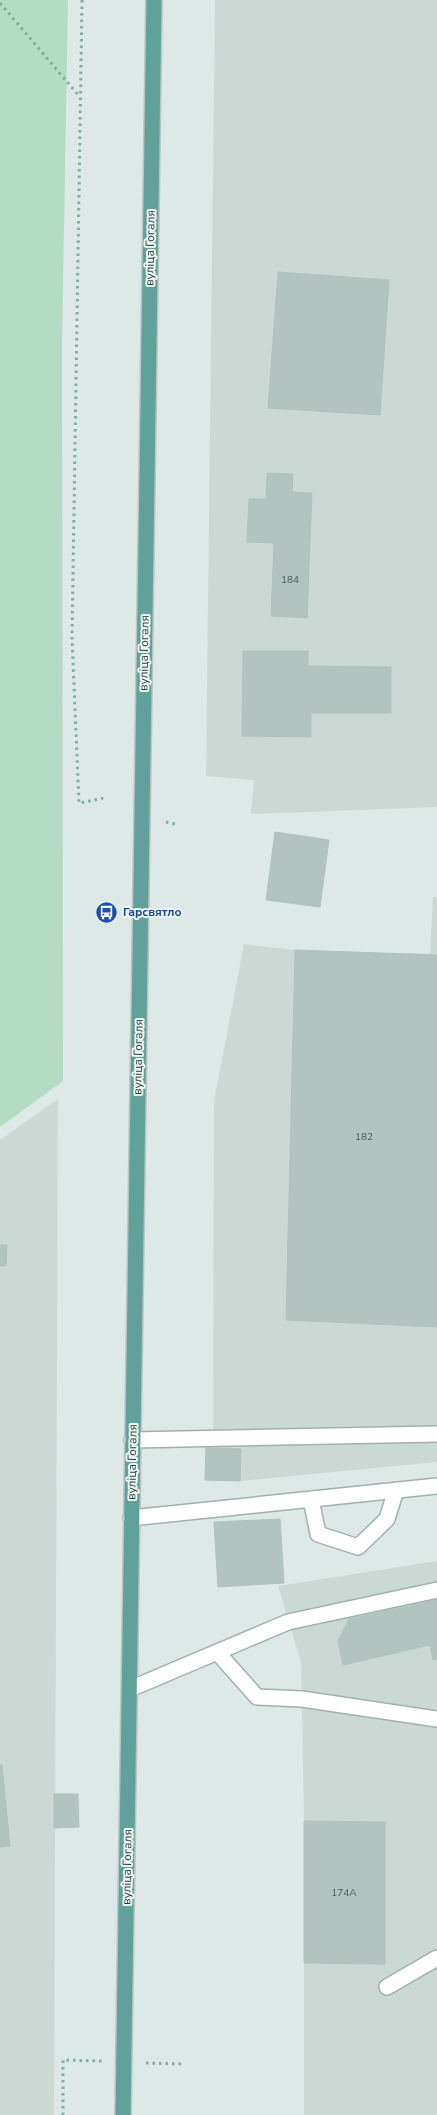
<svg xmlns="http://www.w3.org/2000/svg" width="437" height="2115" viewBox="0 0 437 2115" font-family="'Nunito Sans',sans-serif">
  <style>
    .built { fill: #cbd9d5 }
    .green { fill: #b4dcc4 }
    .building { fill: #b2c4bf; stroke: #afc3bd }
    .lines { fill: none; stroke-linecap: round; stroke-linejoin: round }
    .minor-casing { stroke: #a0b1ad; stroke-width: 18 }
    .major-casing { stroke: #bcc4c2; stroke-width: 18 }
    .path { stroke: #7caea5; stroke-width: 3; stroke-dasharray: 2.5 4; stroke-linecap: butt }
    .minor { stroke: #fff; stroke-width: 15 }
    .major { stroke: #60a199; stroke-width: 15 }
    .labels { text-anchor: middle; dominant-baseline: central; stroke-width: 4; stroke-linejoin: round; paint-order: stroke }
    .number-label { font-size: 10px; fill: #435c58 }
    .street-label { font-size: 12px; fill: #1e3935; stroke: #edf6f3 }
    .transit-label { font-size: 12px; font-weight: bold; fill: #164399; stroke: #edf6f3; text-anchor: start }
  </style>
  <rect width="100%" height="100%" fill="#dde9e6"/>
  <path class="built" d="M215,0H437V807L251,814L254,780L206,776Z
    M433,897H437V1462L240,1481L205,1480L206,1448L213,1439L214,1101L244,944L295,950L430,954Z
    M58,1099L54,2115H0V1140Z
    M437,1561V2115H304V1821L301,1662L278,1586Z"/>
  <path class="green" d="M0,0H68L62,345L63,1081L0,1127Z"/>
  <path class="building" d="M278,272L389,280L380,415L268,408Z
    M267,473L293,474L292,492L312,493L307,618L271,616L274,543L247,542L249,499H266Z
    M243,651H308V666L391,667V713H311V737L242,736Z
    M275,832L329,840L320,907L266,900Z
    M295,950L437,955V1327L286,1320Z
    M0,1245H7L6,1266H0Z
    M206,1448L241,1449L240,1481L205,1480Z
    M280,1519L284,1583L218,1587L214,1522Z
    M437,1600V1659L433,1660L430,1645L343,1665L338,1641L349,1619Z
    M0,1765H2L10,1846L0,1847Z
    M54,1794H78L79,1827L54,1828Z
    M304,1821L385,1822V1964L304,1963Z"/>
  <g class="lines">
    <defs>
      <path id="minor" d="M132,1440L437,1434
        M311,1499L318,1534L358,1547L387,1519L396,1490
        M131,1518L437,1486
        M217,1652L257,1697L302,1699L437,1719
        M130,1689L288,1622L437,1590
        M387,1987L437,1958"/>
      <path id="major" d="M123,2115L154,0"/>
    </defs>
    <use href="#minor" class="minor-casing"/>
    <use href="#major" class="major-casing"/>
    <path class="path" d="M82,0L72,638L79,803L104,798
      M0,3L80,97
      M166,822L175,824
      M146,2063L184,2064
      M63,2115V2060L102,2061"/>
    <use href="#minor" class="minor"/>
    <use href="#major" class="major"/>
  </g>
  <defs>
    <symbol id="bus-disc" viewBox="-11 -11 22 22"><circle r="9.5" fill="#1a4fb4" stroke="#edf6f3"/><path d="M-5-6H5V4H4V6H2V4H-2V6H-4V4H-5ZM-3.5-4V0h7V-4ZM-3.5 1.2v1.5H-2V1.2ZM2 1.2v1.5H3.5V1.2Z" fill="#fff"/></symbol>
  </defs>
  <g fill-rule="evenodd">
    <use href="#bus-disc" x="94" y="900" width="25" height="25"/>
  </g>
  <g class="labels">
    <g class="number-label">
      <text x="290" y="580">184</text>
      <text x="364" y="1137">182</text>
      <text x="344" y="1893">174А</text>
    </g>
    <g class="street-label">
      <text transform="translate(150 248) rotate(-89)">вуліца Гогаля</text>
      <text transform="translate(144 653) rotate(-89)">вуліца Гогаля</text>
      <text transform="translate(138 1057) rotate(-89)">вуліца Гогаля</text>
      <text transform="translate(132 1462) rotate(-89)">вуліца Гогаля</text>
      <text transform="translate(127 1867) rotate(-89)">вуліца Гогаля</text>
    </g>
    <g class="transit-label">
      <text x="123" y="912">Гарсвятло</text>
    </g>
  </g>
</svg>
